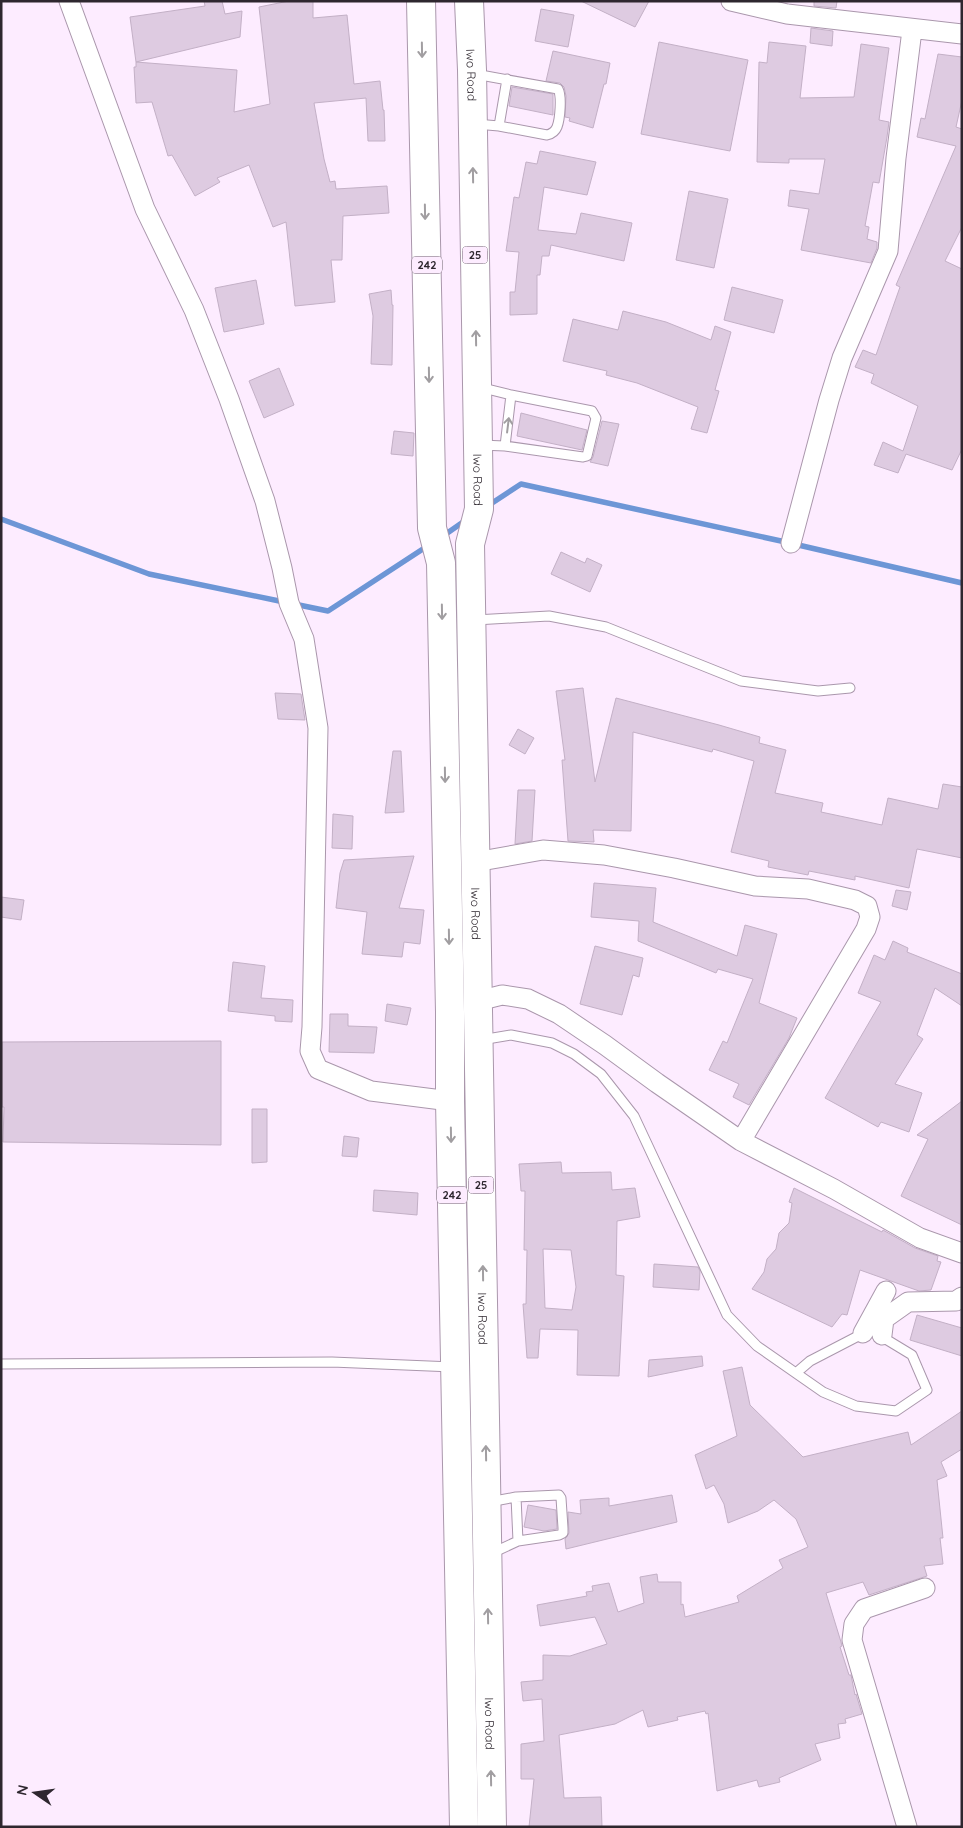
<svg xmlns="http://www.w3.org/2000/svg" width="963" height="1828" viewBox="0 0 963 1828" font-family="Quicksand,sans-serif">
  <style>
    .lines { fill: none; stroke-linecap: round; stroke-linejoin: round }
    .stream { stroke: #6d96d6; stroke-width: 5.5 }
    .building { fill: #decbe1; stroke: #c3b0c6; fill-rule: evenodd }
    .lane-casing { stroke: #aa97ac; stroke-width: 11 }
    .street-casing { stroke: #aa97ac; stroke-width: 21 }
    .primary-casing { stroke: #aa97ac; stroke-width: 30 }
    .lane { stroke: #fff; stroke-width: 9 }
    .street { stroke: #fff; stroke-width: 19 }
    .primary { stroke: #fff; stroke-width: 28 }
    .oneway { stroke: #a19ea1 }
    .labels { text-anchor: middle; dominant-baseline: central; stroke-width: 5; stroke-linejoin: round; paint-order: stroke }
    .shield { fill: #fdecff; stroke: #6c626d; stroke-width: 1 }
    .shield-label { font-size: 11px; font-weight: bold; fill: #2e272f }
    .street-label { font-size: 12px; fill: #2e272f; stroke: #fdecff }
  </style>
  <rect width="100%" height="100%" fill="#fdecff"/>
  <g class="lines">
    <path class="stream" d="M486,507L521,484L781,541L962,583
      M1,519L149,574L284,602
      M443,536L466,520
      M294,604L328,611L429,545"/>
  </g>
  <path class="building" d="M204,1H222L225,14L242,11L240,37L136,62L130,17L205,6Z
    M289,1H313V18L347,15L354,84L380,81L383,110H384L385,141H368L366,98L314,103L324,159L330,182L335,181L336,189L387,186L389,213L343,216L342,260H331L335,302L295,306L286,222L273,227L249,165L217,178L220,182L195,196L172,155L168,156L152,102L136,103L134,67H136V62L237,70L234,112L270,104L259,7Z
    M581,1H649L635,27Z
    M814,1H837L836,8L814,6Z
    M541,9L574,15L568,47L535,41Z
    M811,28L833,31L832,46L810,43Z
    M659,42L748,60L730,151L641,134Z
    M769,42L806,46L800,98L854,97L861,44L889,48L879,120L889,122L887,137L879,183L873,182L865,226L869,227L867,239L877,242V248L871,263L801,250L809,209L788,206L790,190L819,194L825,159H789V163L757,162L759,62L767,63Z
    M553,51L610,63L606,84H604L593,128L569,121L570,118L565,117L566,96L564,87L560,83L546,81Z
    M938,54L962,57V100L956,127L962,129V227L945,261L962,269V449L952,470L906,454L898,473L874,465L883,442L903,451L918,406L871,383L874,374L855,367L863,350L876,355L900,287L896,285L956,146L917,137L921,118L925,119Z
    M512,87L553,94V115L509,106Z
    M540,151L596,162L587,195L544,187L538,230L576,234L581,213L632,223L624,261L551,245L549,256H542L540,275H537V314L510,315V292H515L519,252L506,251L514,197L519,198L526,162L537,164Z
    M689,191L728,199L714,268L676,260Z
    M256,280L264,324L224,332L215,288Z
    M732,287L783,300L774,333L724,320Z
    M391,290L392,305H393L392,365L371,364L373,316L369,294Z
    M623,311L666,322L711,340L715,326L731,332L715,390L719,391L707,433L691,429L698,407L637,383L606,375L607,371L563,361L573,319L618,330Z
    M279,368L294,405L264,418L249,381Z
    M521,413L587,430L582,450L517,436Z
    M602,421L619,424L608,466L590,462L593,457Z
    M394,431L414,433L413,456L391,454Z
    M561,552L585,563L587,558L602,565L590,592L551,574Z
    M583,688L595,782L616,698L719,725L760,737L759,743L786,750L775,793L823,803L821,812L882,825L888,798L938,809L943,784L962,787V858L917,849L909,888L855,876V880L809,871L808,875L768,867L769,861L731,852L754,761L713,749L712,752L633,732L631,831L593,830L594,842L568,841L562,760H565L556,691Z
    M275,693L301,694L305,720L278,719Z
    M518,729L534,738L525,754L509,745Z
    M393,751H401L404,812L385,813Z
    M518,790H535L532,841L515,844Z
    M333,814L353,816L352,849L332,848Z
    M414,856L399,908L424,910L420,944L404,942L402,957L362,954L367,912L336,908L340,873L344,860Z
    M594,883L656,888L653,922L737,956L745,925L777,934L759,1003L797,1018L789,1038L749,1105L733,1097L739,1084L709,1070L723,1041L727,1043L753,979L718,969L716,973L638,941L639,921L591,917Z
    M896,890L911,892L907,910L892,906Z
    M1,897L24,900L21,920L1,917Z
    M893,941L908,948L907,952L962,974V1006L935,988L917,1035L923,1039L895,1084L922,1093L909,1132L881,1122L878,1127L825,1098L881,1002L858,993L874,955L885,960Z
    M595,946L643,958L639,977L633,975L622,1015L580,1004Z
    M233,962L265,966L261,998L293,1000L292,1022L275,1021V1016L228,1011Z
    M387,1004L411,1008L407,1025L385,1021Z
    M330,1014H348V1026L377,1027L374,1053L329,1052Z
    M221,1041V1145L3,1142L4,1107H2V1042Z
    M962,1101V1225L901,1196L928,1139L917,1135Z
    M252,1109H267V1162L252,1163Z
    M344,1136L359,1138L357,1157L342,1156Z
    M561,1162L562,1173L611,1172L612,1190L635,1188L640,1217L617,1221L616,1275L624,1276L619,1376L577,1375L578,1330L540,1329L538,1358H527L523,1304H526L527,1250H524L525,1191H521L519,1164ZM543,1249L571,1250L576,1287L572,1310L545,1308Z
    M794,1188L882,1232L883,1230L915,1248L938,1256L937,1261L941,1262L931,1290L919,1291L860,1270L847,1315L842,1314L832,1327L752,1289L764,1272L767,1259L776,1249L779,1233L789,1223L792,1203L789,1202Z
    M374,1190L418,1193L417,1215L373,1211Z
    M654,1264L698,1267L700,1271L699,1290L653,1287Z
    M917,1315L962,1328V1356L910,1340Z
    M702,1356L703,1366L648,1377L649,1360Z
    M742,1367L750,1405L803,1457L908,1432L911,1445L962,1411V1449L941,1462L947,1476L937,1480L943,1538H940L943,1564L924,1566L927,1576L869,1595L863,1582L826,1593L841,1642L842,1646L840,1647L849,1675H851L855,1695L856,1694L862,1714L845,1719L846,1723L838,1724L840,1738L815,1744L821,1760L779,1778L780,1782L759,1787L757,1780L717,1791L708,1713L706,1714L705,1711L677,1717L678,1720L648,1727L643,1710L615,1724L559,1735L564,1798L601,1797L602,1827H529L534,1779H521V1744L544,1741L542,1699L523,1701L521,1682L543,1680V1655L570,1656L607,1644L595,1617L540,1626L537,1605L587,1596L586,1592L593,1591L592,1586L609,1583L618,1612L644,1603L640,1577L657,1574L658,1582H681V1605L683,1604L685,1617L739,1602L737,1596L783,1568L779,1560L808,1547L796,1519L774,1500L758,1511L728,1523L724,1504L714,1485L706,1489L695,1455L737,1436L723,1371Z
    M672,1495L677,1522L566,1549L565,1539L569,1533L568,1512L581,1514L580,1500L609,1498V1506Z
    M528,1505L556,1510L557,1529L544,1531L524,1527Z"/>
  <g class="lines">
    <defs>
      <path id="lane" d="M475,74L558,89C562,96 560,119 557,127C555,132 551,134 547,135L499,126L476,124
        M499,126L507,79
        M479,387L511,395L505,446L480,445
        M505,446L583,457L587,456L596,418L592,411L511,395
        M475,620L549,616L606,627L741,681L818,691L850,688
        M481,1040L511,1035L552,1043L574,1054L601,1074L634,1116L727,1315L757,1346L823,1392L856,1406L896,1411L927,1390L912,1355L879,1335
        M1,1364L332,1362L453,1367
        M796,1373L810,1361L864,1333
        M516,1497L559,1495L561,1498L563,1528V1533L559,1535L518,1541
        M489,1502L516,1497L518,1541L490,1554"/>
      <path id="street" d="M69,1L145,209L194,310L229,399L265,501L282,568L289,603L304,639L318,728L312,1027L310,1051L318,1069L371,1091L450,1101
        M731,1L787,14L962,34
        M791,543L829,400L842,358L888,251L896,158L912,30
        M475,862L543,850L604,855L674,868L755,886L808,889L855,900L867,906L870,917L866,929L741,1141
        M478,1001L502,995L528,999L559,1014L605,1045L657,1083L741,1141L834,1189L920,1238L962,1253
        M863,1333L886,1291
        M882,1335L884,1319L908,1302L956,1301L962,1297
        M907,1827L852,1640L854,1624L864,1609L925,1588"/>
      <g id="primary">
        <path d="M421,1L432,528L441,563L450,1012V1101L464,1827"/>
        <path id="s1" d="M469,1L472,70L479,509L470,544L492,1827"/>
      </g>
    </defs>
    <use href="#lane" class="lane-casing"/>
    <use href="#street" class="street-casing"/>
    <use href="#primary" class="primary-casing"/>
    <use href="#lane" class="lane"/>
    <use href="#street" class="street"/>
    <use href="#primary" class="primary"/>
  </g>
  <defs><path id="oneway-shaft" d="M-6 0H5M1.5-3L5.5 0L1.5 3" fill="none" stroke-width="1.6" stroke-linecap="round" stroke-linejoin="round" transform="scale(1.25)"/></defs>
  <g class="oneway">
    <use href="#oneway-shaft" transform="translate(422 50) rotate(89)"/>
    <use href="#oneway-shaft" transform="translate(473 175) rotate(-91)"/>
    <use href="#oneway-shaft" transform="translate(425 212) rotate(89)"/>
    <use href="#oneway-shaft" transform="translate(476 338) rotate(-91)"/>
    <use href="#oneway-shaft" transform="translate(429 375) rotate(89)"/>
    <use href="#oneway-shaft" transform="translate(508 425) rotate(-83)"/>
    <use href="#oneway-shaft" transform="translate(442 612) rotate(89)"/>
    <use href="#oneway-shaft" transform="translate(445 775) rotate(89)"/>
    <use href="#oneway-shaft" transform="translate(449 937) rotate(89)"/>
    <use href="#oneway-shaft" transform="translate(451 1135) rotate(89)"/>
    <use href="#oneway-shaft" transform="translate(483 1273) rotate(-91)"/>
    <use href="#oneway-shaft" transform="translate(486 1453) rotate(-91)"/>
    <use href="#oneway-shaft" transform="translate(488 1616) rotate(-91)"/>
    <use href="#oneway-shaft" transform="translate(491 1778) rotate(-91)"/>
  </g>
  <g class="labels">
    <g class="shield">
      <rect x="462.5" y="246.5" width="25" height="17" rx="4"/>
      <rect x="412" y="256.5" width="30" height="17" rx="4"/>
      <rect x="468.5" y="1176.5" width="25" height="17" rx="4"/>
      <rect x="437" y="1186.5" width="30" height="17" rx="4"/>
    </g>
    <g class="shield-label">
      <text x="475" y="255">25</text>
      <text x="427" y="265">242</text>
      <text x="481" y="1185">25</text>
      <text x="452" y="1195">242</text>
    </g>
    <g class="street-label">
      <text stroke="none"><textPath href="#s1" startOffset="74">Iwo Road</textPath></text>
      <text stroke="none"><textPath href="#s1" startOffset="479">Iwo Road</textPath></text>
      <text stroke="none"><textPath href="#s1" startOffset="914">Iwo Road</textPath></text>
      <text stroke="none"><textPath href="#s1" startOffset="1319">Iwo Road</textPath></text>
      <text stroke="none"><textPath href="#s1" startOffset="1724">Iwo Road</textPath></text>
    </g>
  </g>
  <rect width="963" height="1828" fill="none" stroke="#2e272f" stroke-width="5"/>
  <g transform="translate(35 1793) rotate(283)" stroke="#fdecff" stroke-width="4" paint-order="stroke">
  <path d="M0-4L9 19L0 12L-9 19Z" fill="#2e272f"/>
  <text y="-8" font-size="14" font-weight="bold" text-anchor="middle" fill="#2e272f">N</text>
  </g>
</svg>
